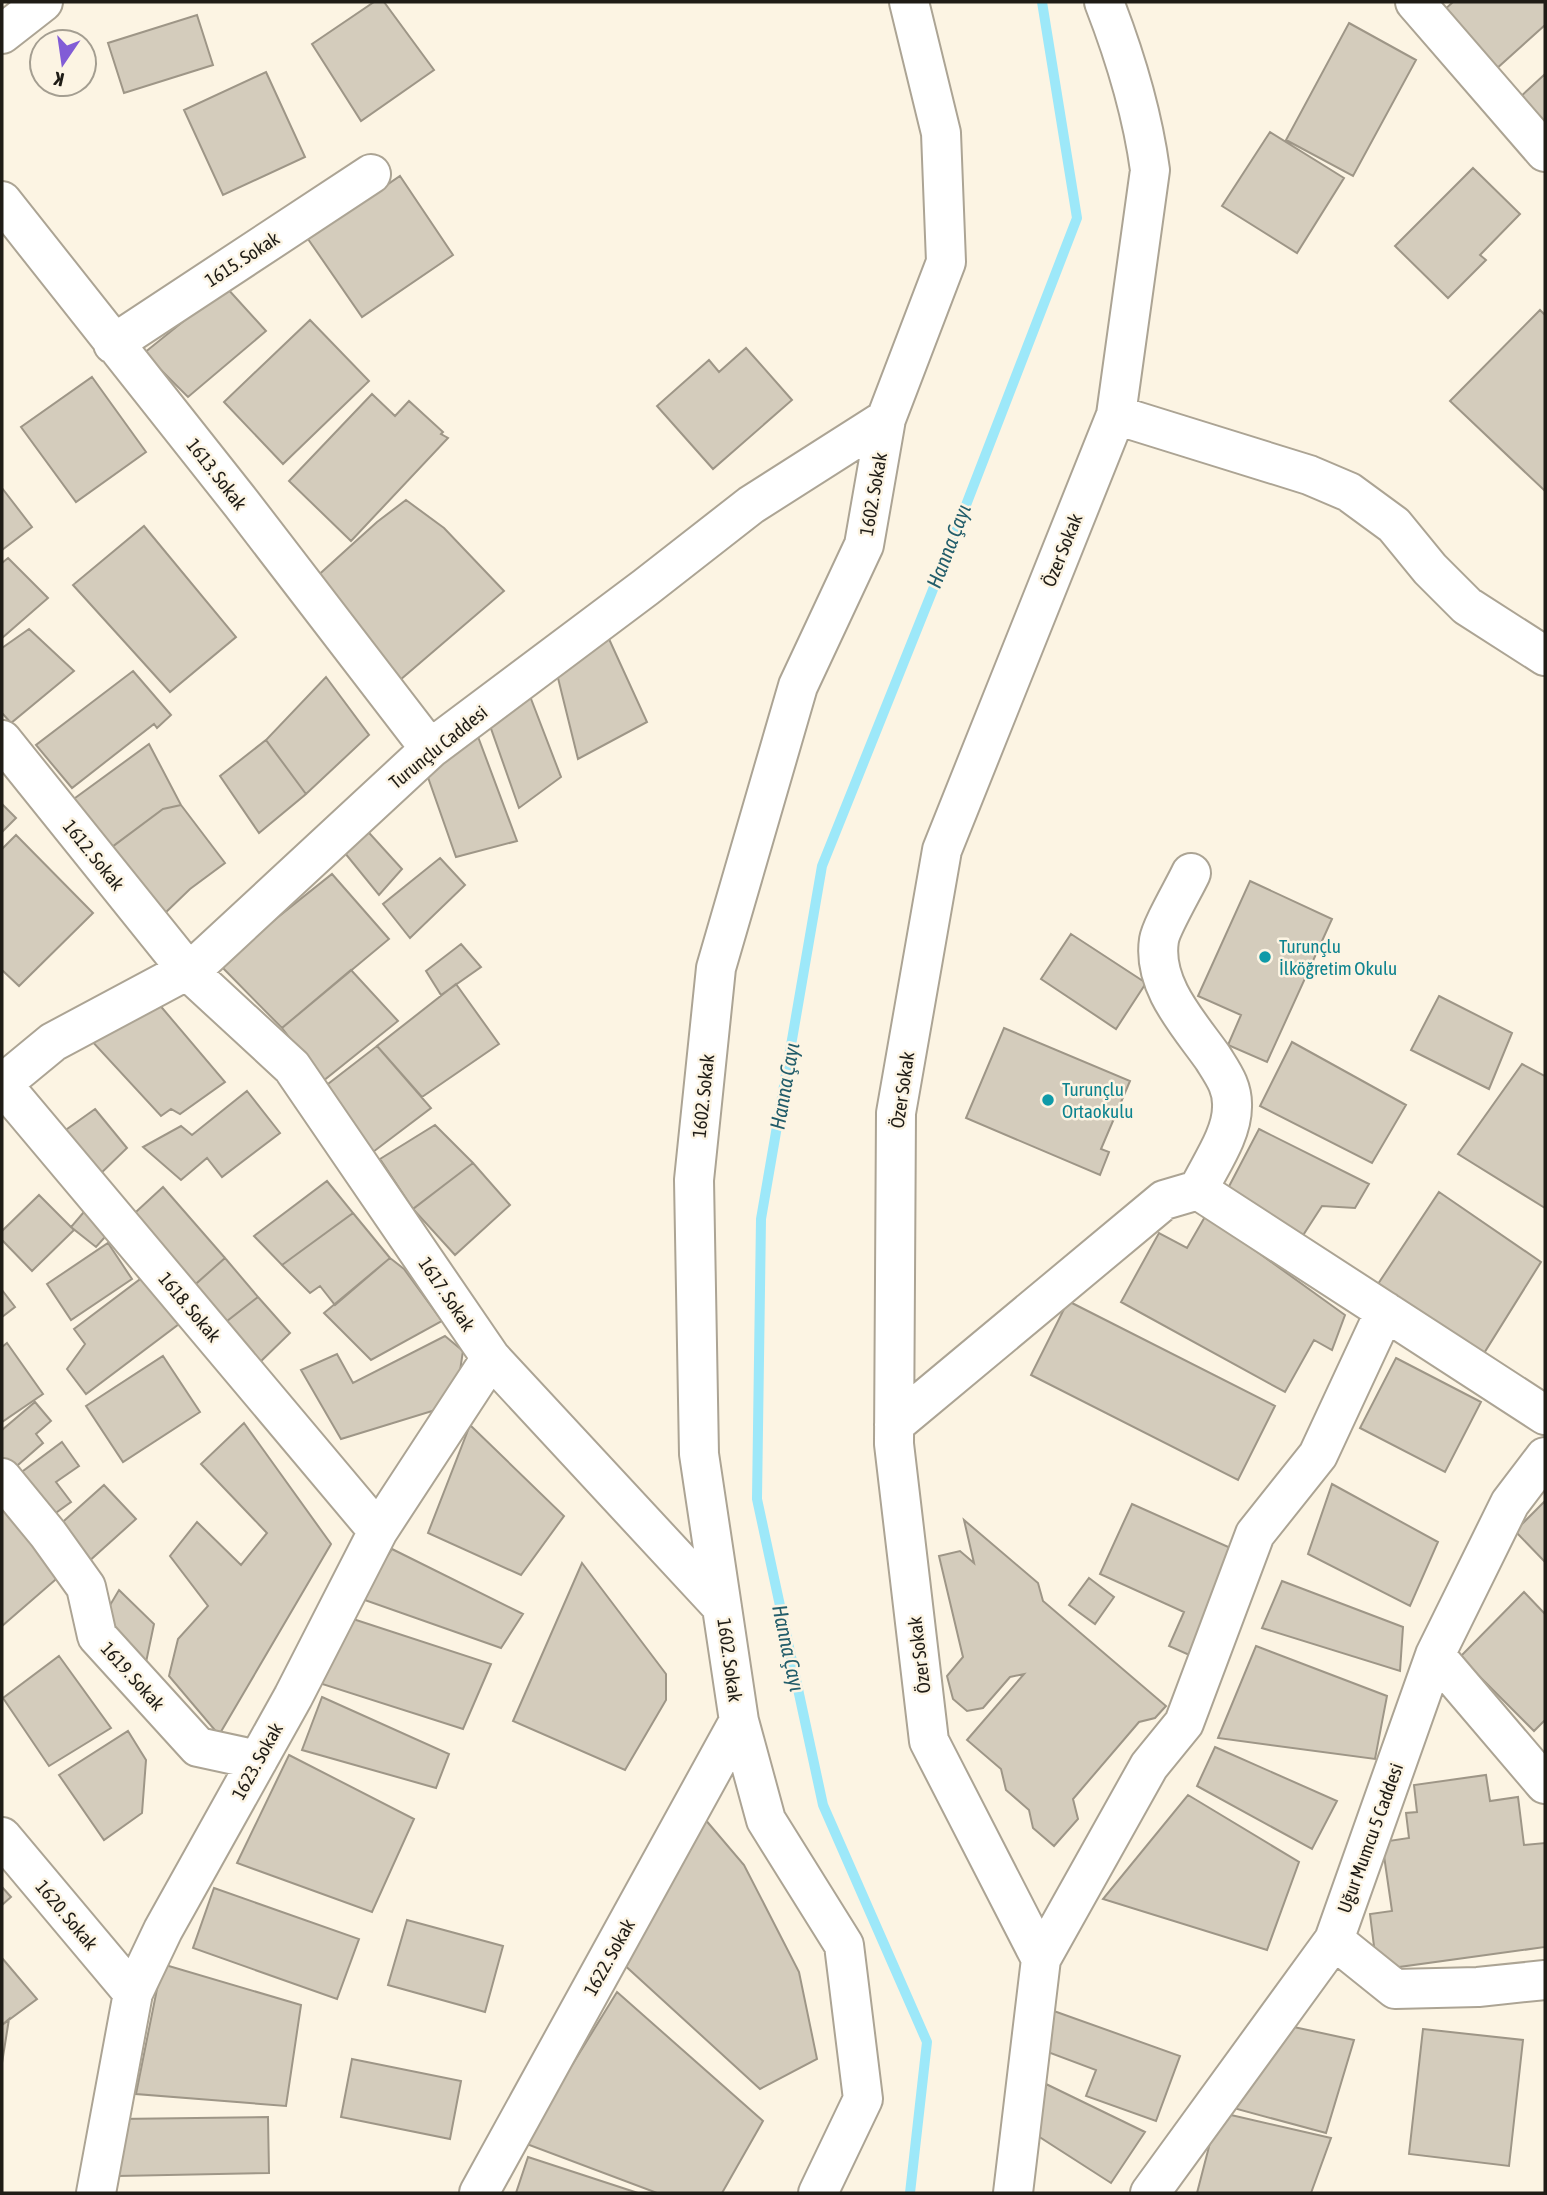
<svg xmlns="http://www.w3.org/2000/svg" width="1547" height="2195" viewBox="0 0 1547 2195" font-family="'Asap Condensed',sans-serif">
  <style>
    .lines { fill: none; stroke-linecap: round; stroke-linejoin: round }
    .stream { stroke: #9de8f9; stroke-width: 10 }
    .building { fill: #d4ccbc; stroke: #9e9687; stroke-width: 2 }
    .minor-casing { stroke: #aca494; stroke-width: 42 }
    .minor { stroke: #fff; stroke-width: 38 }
    .culture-dot { fill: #0f9aa8; stroke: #fcf4e3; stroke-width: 2.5 }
    .labels { text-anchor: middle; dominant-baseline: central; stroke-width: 5; stroke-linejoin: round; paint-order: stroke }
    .street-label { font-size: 19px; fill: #1f1c16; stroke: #fcf4e3 }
    .culture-label { font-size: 19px; fill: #0d838f; stroke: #fcf4e3; text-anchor: start }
    .water-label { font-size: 21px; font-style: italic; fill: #225d6a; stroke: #fcf4e3 }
  </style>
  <rect width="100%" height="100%" fill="#fcf4e3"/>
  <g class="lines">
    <path class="stream" d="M910,2193L927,2042L823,1805L757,1499L761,1219L822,866L944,562L1077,218L1042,2"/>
  </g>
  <path class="building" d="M374,2H384L434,70L361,121L312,44Z
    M1453,2H1545V25L1495,70L1443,11Z
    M197,15L213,65L124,93L108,43Z
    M1349,23L1416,60L1353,176L1286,140Z
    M266,72L305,157L223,195L184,110Z
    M1545,74V127L1518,99Z
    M1270,132L1344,178L1297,253L1222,206Z
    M1473,168L1520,214L1480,255L1486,260L1448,298L1395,246Z
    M400,176L453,255L362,317L308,239Z
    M226,287L266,331L188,397L144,353Z
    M1540,310L1545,315V491L1450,401Z
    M310,320L369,381L283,464L224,402Z
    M746,348L792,400L713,469L657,406L709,360L719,372Z
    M92,377L146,452L76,502L21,427Z
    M372,394L395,416L409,401L443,432L441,434L448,438L351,541L289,481Z
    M2,488L32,527L2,550Z
    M406,500L444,528L504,591L393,686L313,580L377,522Z
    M144,526L236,637L170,692L73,585Z
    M8,558L48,598L2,638V563Z
    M29,629L74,671L11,723L2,713V648Z
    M609,639L647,722L578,759L557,674Z
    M133,671L171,715L157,728L154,724L72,788L36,745Z
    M326,677L369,735L306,794L266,740Z
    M528,691L561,777L519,808L488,720Z
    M477,734L517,841L456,857L424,766Z
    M266,740L306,794L259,833L220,776Z
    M149,744L181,805L163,809L104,853L71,801Z
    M2,804L16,818L2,832Z
    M181,805L225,863L190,889L163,915L104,853L163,809Z
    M361,824L402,869L379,895L340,847Z
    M16,835L93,913L19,986L2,970V849Z
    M440,858L465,885L410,938L383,904Z
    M332,874L389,939L282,1028L219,964Z
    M1250,881L1332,919L1267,1062L1228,1045L1241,1015L1198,996Z
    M1071,934L1146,983L1116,1029L1041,979Z
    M461,944L481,967L441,995L426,971Z
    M351,970L398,1021L323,1081L282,1028Z
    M456,984L499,1044L422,1097L377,1046Z
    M152,996L225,1082L180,1114L171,1109L161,1116L89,1038Z
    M1439,996L1512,1033L1489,1089L1411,1050Z
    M1004,1028L1130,1081L1101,1149L1109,1152L1100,1175L966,1118Z
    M1292,1042L1406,1105L1372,1163L1260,1106Z
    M377,1046L431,1108L373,1152L319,1091Z
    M1522,1064L1545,1076V1208L1458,1154Z
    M247,1091L280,1133L222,1177L207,1158L181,1180L143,1147L181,1126L192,1135Z
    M95,1109L127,1148L95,1179L56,1137Z
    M435,1125L473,1163L413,1209L380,1159Z
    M1259,1129L1369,1184L1355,1208L1322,1206L1298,1243L1225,1194Z
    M473,1163L510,1205L455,1255L413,1209Z
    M327,1181L353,1213L282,1265L254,1236Z
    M163,1187L225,1258L189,1290L125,1222Z
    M1439,1192L1541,1262L1476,1366L1372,1293Z
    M39,1195L74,1230L32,1271L2,1240V1231Z
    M89,1206L114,1227L96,1247L71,1227Z
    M353,1213L390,1258L335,1305L320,1286L310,1293L282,1265Z
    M1206,1215L1345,1315L1332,1350L1314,1340L1285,1392L1121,1302L1159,1233L1187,1248Z
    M108,1243L132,1279L71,1320L47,1284Z
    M225,1258L258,1297L218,1328L189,1290Z
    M390,1258L404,1269L442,1321L371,1360L324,1313Z
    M143,1277L179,1324L86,1394L67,1369L85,1344L74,1329Z
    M2,1290L15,1307L2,1317Z
    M258,1297L290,1333L256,1366L218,1328Z
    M1068,1301L1275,1406L1238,1480L1031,1375Z
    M445,1336L463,1351L455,1404L341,1439L301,1370L337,1354L353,1383Z
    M7,1343L43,1394L2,1422V1347Z
    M163,1356L200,1412L123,1462L86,1406Z
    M1396,1358L1481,1402L1445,1472L1360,1428Z
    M35,1402L51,1421L36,1434L43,1443L11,1471L2,1460V1430Z
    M244,1423L331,1544L219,1735L169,1676L178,1639L208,1606L170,1556L197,1522L241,1565L267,1533L201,1464Z
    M470,1425L564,1516L521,1575L428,1533Z
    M62,1442L79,1466L56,1482L71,1502L50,1517L19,1474Z
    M1332,1484L1438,1542L1410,1606L1308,1554Z
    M104,1485L136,1519L87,1563L56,1528Z
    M2,1491L69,1568L2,1626Z
    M1545,1501V1562L1515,1531Z
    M1132,1504L1244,1554L1196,1658L1169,1646L1184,1612L1100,1574Z
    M964,1520L1038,1583L1043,1601L1166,1706L1155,1718L1139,1722L1073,1799L1078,1819L1054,1846L1033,1828L1029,1810L1006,1790L1001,1769L967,1740L1024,1674L1010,1677L983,1708L967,1711L953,1699L947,1676L963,1657L939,1556L960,1551L974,1563Z
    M392,1549L523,1614L501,1648L359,1598Z
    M582,1563L666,1674V1700L625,1770L513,1721Z
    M1089,1578L1114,1597L1095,1624L1069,1605Z
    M1282,1581L1403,1627L1400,1671L1262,1628Z
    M119,1590L154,1624L145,1667L100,1622Z
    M1524,1592L1545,1614V1720L1534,1731L1460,1657Z
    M350,1618L491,1664L463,1729L319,1683Z
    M1256,1646L1387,1696L1375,1759L1218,1738Z
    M59,1656L111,1728L49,1766L3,1698Z
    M322,1697L449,1754L436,1788L302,1750Z
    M128,1731L146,1760L142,1813L104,1840L59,1775Z
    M1215,1747L1337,1801L1312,1849L1197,1786Z
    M289,1755L414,1819L372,1912L237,1863Z
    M1486,1775L1490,1801L1518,1797L1524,1845L1545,1843V1947L1377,1970L1370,1914L1392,1911L1382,1842L1409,1838L1406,1813L1417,1812L1414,1785Z
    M1188,1795L1299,1862L1267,1950L1103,1899Z
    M704,1818L744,1865L799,1972L817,2059L760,2089L620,1961Z
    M2,1887L11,1897L2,1905Z
    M214,1888L359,1939L337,1999L193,1948Z
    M407,1920L503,1946L485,2012L388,1985Z
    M2,1958L37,1999L2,2025Z
    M162,1964L301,2005L286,2106L136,2094Z
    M617,1992L763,2121L722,2193H657L524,2143Z
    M1051,2010L1180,2056L1156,2121L1086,2096L1096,2070L1037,2048Z
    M9,2019L2,2063V2025Z
    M1280,2024L1354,2040L1326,2133L1226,2106Z
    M1423,2029L1523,2040L1509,2166L1409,2154Z
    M352,2059L461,2081L450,2139L341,2117Z
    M1046,2084L1145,2132L1111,2183L1038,2136Z
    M1218,2112L1331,2138L1311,2193H1197Z
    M268,2117L269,2173L118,2176L117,2119Z
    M528,2157L638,2193H516Z"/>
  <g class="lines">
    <defs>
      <path id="minor" d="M1415,2L1545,152
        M2,34L43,2
        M2,201L241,503L430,749
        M113,344L371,174
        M1116,415L1309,475L1349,492L1394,525L1430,569L1467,606L1545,656
        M2,740L187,970L292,1067L491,1358L722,1607
        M2,1084L53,1042L197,965L430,749L646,587L751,505L886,419
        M2,1084L378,1531
        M1198,1190L1545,1415
        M894,1425L1164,1200L1198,1190C1210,1165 1232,1135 1232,1107C1233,1087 1223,1074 1213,1058C1189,1024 1152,985 1159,940C1161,927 1184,888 1191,873
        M2,1478L48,1534L86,1587L97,1636L198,1747L258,1760
        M1435,1655L1545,1784
        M2,1837L133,1993
        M1334,1940L1395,1989L1478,1987L1545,1980
        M1041,1959L1149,1766L1184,1723L1255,1534L1318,1455L1385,1311
        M96,2193L133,1993L163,1930L293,1697L378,1531L491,1358
        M479,2193L739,1721
        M818,2193L863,2099L844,1945L766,1820L739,1721L699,1454L694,1180L716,968L798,686L864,545L886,419L946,262L941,133L909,2
        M1013,2193L1041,1959L929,1741L894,1444L896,1113L942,850L1116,415L1150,170C1142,111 1125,56 1104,2
        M1150,2193L1334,1940L1435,1655L1510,1503L1545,1457"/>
    </defs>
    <use href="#minor" class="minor-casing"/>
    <use href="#minor" class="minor"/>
  </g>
  <g class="culture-dot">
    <circle cx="1265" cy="957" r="7"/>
    <circle cx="1048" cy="1100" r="7"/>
  </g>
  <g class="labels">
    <g class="street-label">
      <text transform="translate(242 259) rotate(-33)">1615. Sokak</text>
      <text transform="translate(217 474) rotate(52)">1613. Sokak</text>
      <text transform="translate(873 494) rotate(-80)">1602. Sokak</text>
      <text transform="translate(1062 550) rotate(-68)">Özer Sokak</text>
      <text transform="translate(438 747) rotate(-39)">Turunçlu Caddesi</text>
      <text transform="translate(94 855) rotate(51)">1612. Sokak</text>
      <text transform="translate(902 1090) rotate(-82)">Özer Sokak</text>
      <text transform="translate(703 1096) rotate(-84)">1602. Sokak</text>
      <text transform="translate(447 1294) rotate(56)">1617. Sokak</text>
      <text transform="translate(190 1307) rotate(50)">1618. Sokak</text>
      <text transform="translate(919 1655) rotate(-97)">Özer Sokak</text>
      <text transform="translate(730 1660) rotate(82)">1602. Sokak</text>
      <text transform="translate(133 1676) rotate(48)">1619. Sokak</text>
      <text transform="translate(257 1761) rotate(-61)">1623. Sokak</text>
      <text transform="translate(1370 1838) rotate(-70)">Uğur Mumcu 5 Caddesi</text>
      <text transform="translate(67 1915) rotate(50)">1620. Sokak</text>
      <text transform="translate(609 1957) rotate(-61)">1622. Sokak</text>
    </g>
    <g class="culture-label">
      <text x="1279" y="946">Turunçlu<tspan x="1279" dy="22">İlköğretim Okulu</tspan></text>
      <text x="1062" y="1089">Turunçlu<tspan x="1062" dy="22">Ortaokulu</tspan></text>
    </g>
    <g class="water-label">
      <text transform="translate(948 546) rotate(-69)">Hanna Çayı</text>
      <text transform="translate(784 1086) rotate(-80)">Hanna Çayı</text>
      <text transform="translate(789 1648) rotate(78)">Hanna Çayı</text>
    </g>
  </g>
  <rect width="1547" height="2195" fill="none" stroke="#1f1c16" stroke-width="7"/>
  <g transform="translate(63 63) rotate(193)"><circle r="33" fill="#fcf4e3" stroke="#a49e91" stroke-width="2"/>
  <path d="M0-5L12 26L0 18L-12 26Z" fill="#815cd6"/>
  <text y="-10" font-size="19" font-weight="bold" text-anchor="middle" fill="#1f1c16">K</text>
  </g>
</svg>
